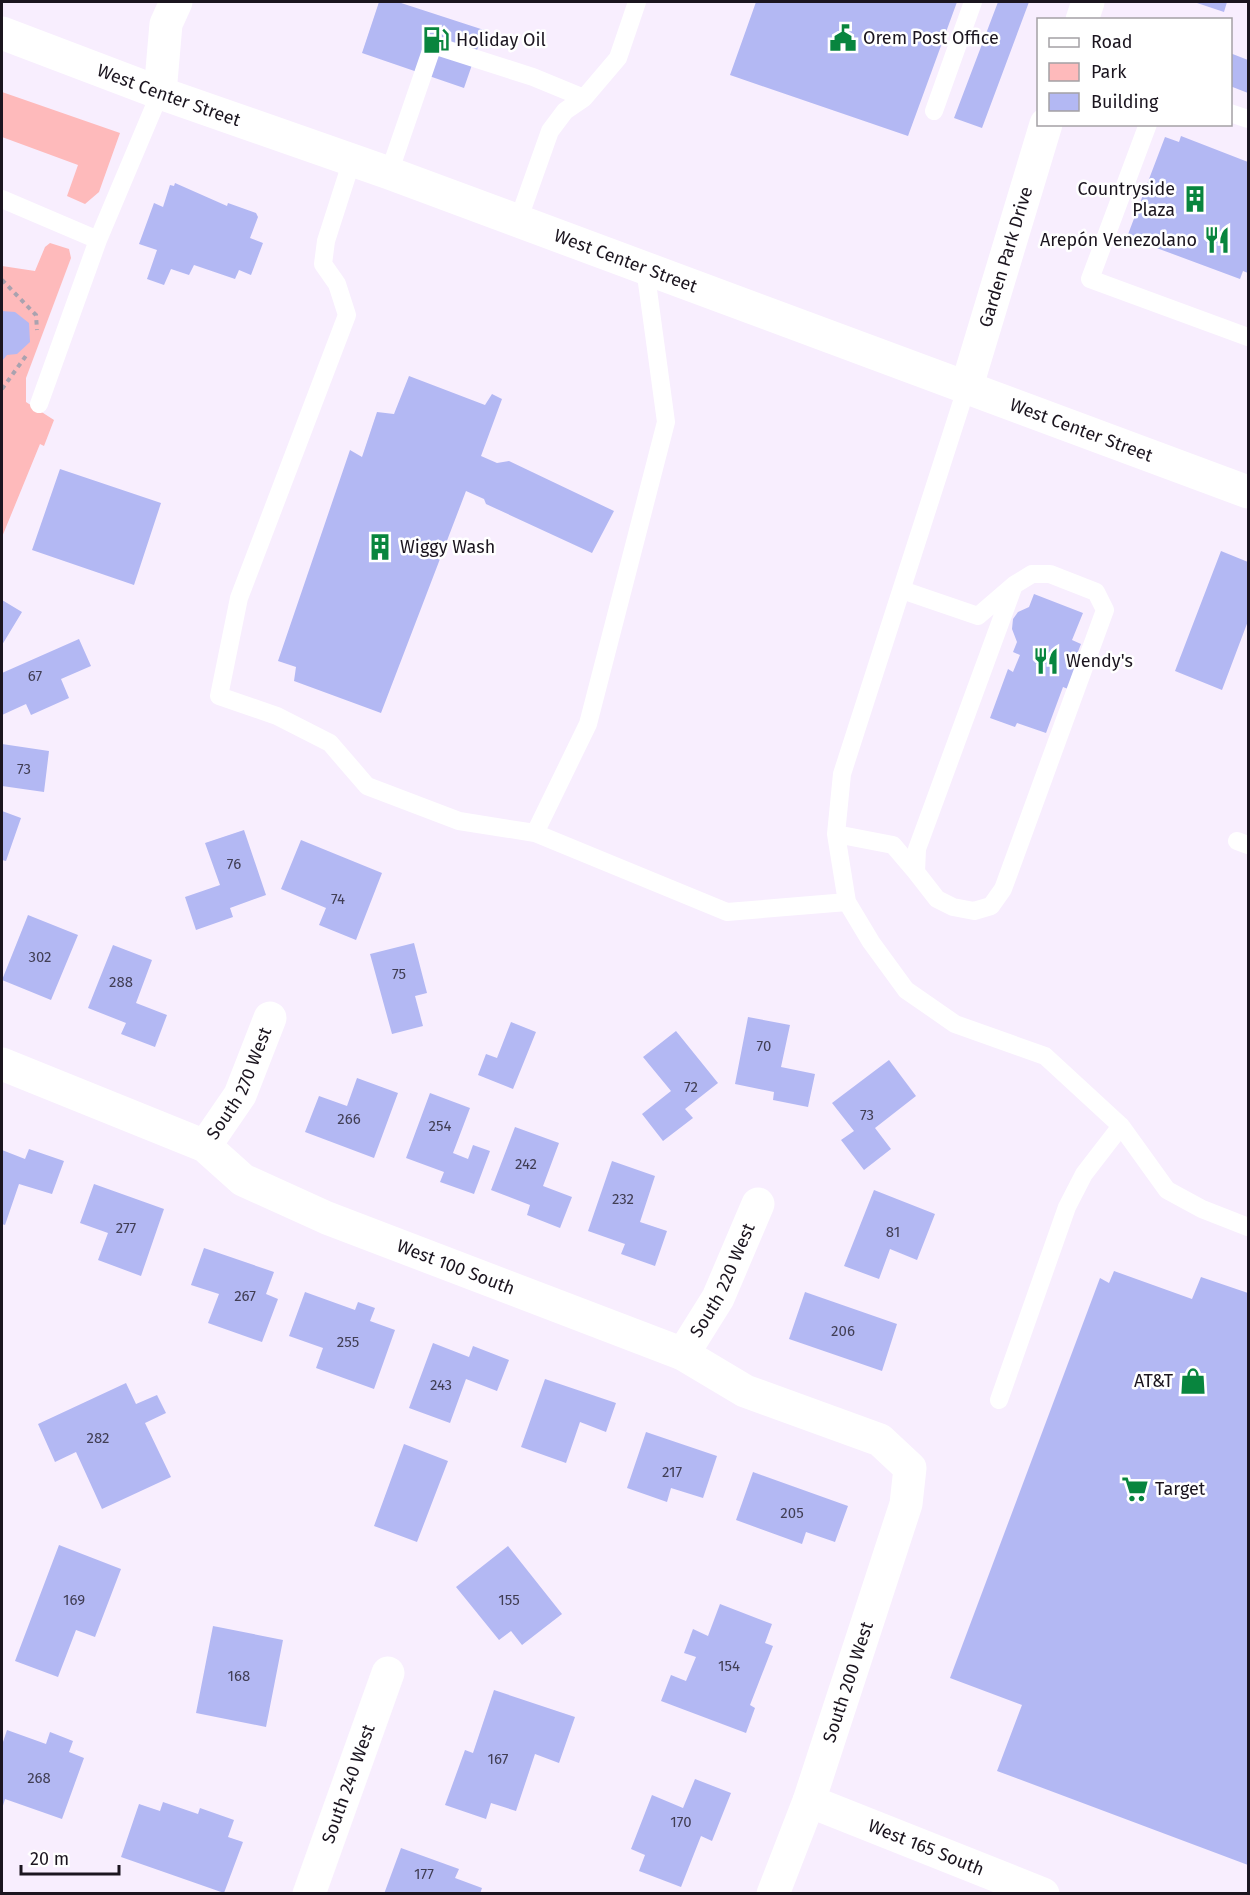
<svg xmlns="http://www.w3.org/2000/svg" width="1250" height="1895" viewBox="0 0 1250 1895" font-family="'Fira Sans',sans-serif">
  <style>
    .green { fill: #febabb }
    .building { fill: #b3b8f3 }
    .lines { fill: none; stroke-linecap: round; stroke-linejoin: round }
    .path { stroke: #aaa2af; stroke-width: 4; stroke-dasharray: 4.5 4.5; stroke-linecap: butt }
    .lane { stroke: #fff; stroke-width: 18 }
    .street { stroke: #fff; stroke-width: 33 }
    .primary { stroke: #fff; stroke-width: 33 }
    .labels { text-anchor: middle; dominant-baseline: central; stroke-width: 5; stroke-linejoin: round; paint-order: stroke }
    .number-label { font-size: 15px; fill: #413e54 }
    .poi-label { font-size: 18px; fill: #1b151f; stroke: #fff; text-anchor: start }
    .street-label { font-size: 18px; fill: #1b151f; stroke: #fff }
  </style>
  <rect width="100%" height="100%" fill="#f8eefe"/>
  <path class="green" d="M2,92L120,133L99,192L85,204L67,196L78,165L2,137Z
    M50,243L69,249L71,258L26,378V402L54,420L44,446L40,444L2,537V266L35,271L45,247Z"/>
  <path class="building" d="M379,2H398L484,30L464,88L362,53Z
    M756,2H957L908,136L730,75Z
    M998,2H1029L982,128L954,118Z
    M1194,2H1227L1224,12Z
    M1230,53L1248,60V93L1230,86Z
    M1181,136L1248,162V273L1243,271L1240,279L1127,237L1165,137L1179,142Z
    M175,183L227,206L228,203L256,213L258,217L250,238L263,243L251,275L239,270L235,279L194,265L189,275L171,269L164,285L147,279L157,250L139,244L154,203L163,207L170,185L174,186Z
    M2,311L15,312L29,323L30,342L17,354L7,355L2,361Z
    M409,376L485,405L492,394L502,399L481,456L497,463L509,461L614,511L592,553L486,504L484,499L466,491L381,713L294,681L296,667L278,661L350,450L362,457L377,412L394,414Z
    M60,469L161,503L134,585L32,550Z
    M1221,551L1248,562V621L1222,690L1175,671Z
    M1034,594L1083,613L1072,640L1081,644L1072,667L1076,668L1068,689L1063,687L1046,733L1017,723L1015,727L990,718L1008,669L1013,672L1020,655L1013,652L1017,642L1012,629L1013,619L1018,612L1029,607Z
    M2,600L22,612L2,645Z
    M79,639L91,666L61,679L69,698L31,715L26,704L2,715V673Z
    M2,744L49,751L44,792L2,786Z
    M2,811L21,818L6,861L2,860Z
    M244,830L266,895L230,908L233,917L196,930L185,897L220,885L205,843Z
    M301,840L382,873L356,940L319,925L326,908L281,889Z
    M28,915L78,935L51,1000L2,980Z
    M414,943L427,993L415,996L423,1026L392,1034L370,954Z
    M113,945L152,960L136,1003L167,1015L155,1047L121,1034L126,1023L88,1008Z
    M748,1017L790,1025L781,1067L815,1074L808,1107L773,1100L774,1092L735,1084Z
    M511,1022L536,1032L513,1089L478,1075L486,1054L497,1058Z
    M676,1031L718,1083L685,1109L693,1118L663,1141L642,1114L671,1091L643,1057Z
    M889,1060L916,1096L875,1128L891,1149L864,1170L841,1140L854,1131L832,1103Z
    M357,1078L398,1093L374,1158L305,1132L319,1096L347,1106Z
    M430,1093L470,1108L453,1153L468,1159L473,1145L490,1151L474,1194L440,1182L444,1172L406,1158Z
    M515,1127L559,1143L543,1186L572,1197L560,1228L527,1215L530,1205L491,1190Z
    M29,1149L64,1161L52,1194L19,1184L5,1225L2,1224V1150L25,1159Z
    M612,1161L655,1176L640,1222L667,1231L655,1266L621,1254L625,1244L588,1231Z
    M94,1184L164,1209L141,1276L98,1260L108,1233L80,1223Z
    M874,1190L935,1214L917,1260L890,1249L879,1279L844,1266Z
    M204,1248L274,1272L266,1294L278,1299L262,1342L208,1323L219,1294L191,1285Z
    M1114,1271L1192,1299L1201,1277L1248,1293V1865L997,1771L1022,1705L950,1678L1100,1278L1109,1283Z
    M305,1292L355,1310L358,1302L375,1308L370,1321L395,1330L374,1389L316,1368L323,1348L289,1336Z
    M805,1292L897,1324L882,1371L789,1339Z
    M433,1343L469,1357L473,1346L509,1360L497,1391L466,1379L450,1423L409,1408Z
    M545,1379L616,1403L606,1432L580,1422L566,1463L521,1447Z
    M126,1383L136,1404L157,1395L166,1413L145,1423L171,1477L102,1509L76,1452L55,1462L38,1424Z
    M646,1432L717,1456L703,1498L671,1488L667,1502L627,1488Z
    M404,1444L448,1461L417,1542L374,1526Z
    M753,1472L848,1506L835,1542L806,1532L802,1544L736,1520Z
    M59,1545L121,1569L95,1637L76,1630L58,1677L15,1661Z
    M508,1546L562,1614L522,1645L511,1631L499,1640L456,1587Z
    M720,1604L772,1624L765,1643L773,1646L750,1705L755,1708L746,1733L661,1701L671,1675L686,1681L696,1657L684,1653L693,1629L708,1636Z
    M213,1626L283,1640L266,1727L196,1713Z
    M494,1690L575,1717L559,1763L535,1754L516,1811L491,1803L486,1819L445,1805L465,1750L473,1753Z
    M7,1730L46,1744L50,1732L73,1741L69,1752L84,1758L62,1819L5,1799L2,1809V1745Z
    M695,1779L731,1793L712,1841L701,1836L681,1887L639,1871L645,1855L631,1849L652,1795L683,1808Z
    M163,1802L198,1814L200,1808L234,1820L228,1837L243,1842L224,1893L121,1857L139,1804L160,1811Z
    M401,1848L459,1869L455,1878L482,1888L480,1894H384Z"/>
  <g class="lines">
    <path class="path" d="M2,280L36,315L37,330
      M2,389L28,353"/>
    <path class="lane" d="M934,111L973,2
      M1230,113L1248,119
      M1148,124L1090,279L1248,337
      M352,160L326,241L323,264L337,284L347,315L239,598L219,696L277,716L330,743L367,786L459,821L535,833L588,724L666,422L645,268
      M389,173L433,45L533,77L584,98
      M2,199L98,240
      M518,221L550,131L565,111L584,98L618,58L637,2
      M966,389L842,774L836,834L847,902L871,942L906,990L955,1024L1045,1056L1121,1126L1167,1190L1202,1209L1248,1227
      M39,404L98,240L160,93
      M1032,574H1050L1096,592L1105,610L1003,889L991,906L974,911L953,907L937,899L916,872L917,849L1014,585Z
      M902,590L978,616L1014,585
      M535,833L727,912L847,902
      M836,834L893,845L916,872
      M1237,841L1248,845
      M999,1400L1067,1207L1084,1174L1121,1126"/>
    <g class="street">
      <path d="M1082,20L1088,2"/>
      <path d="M160,93L166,24L176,2"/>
      <path id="s1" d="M966,389L1046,124"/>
      <path id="s2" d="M2,1064L205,1146L243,1180L327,1218L683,1354L745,1391L880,1440L910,1468L906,1504L809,1801L773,1894"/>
      <path id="s3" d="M205,1146L240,1095L270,1018"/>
      <path id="s4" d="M683,1354L718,1298L758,1204"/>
      <path id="s5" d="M809,1801L1043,1894"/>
      <path id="s6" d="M309,1894L388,1673"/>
    </g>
    <path class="primary" id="s7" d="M2,33L160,93L389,173L1248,492"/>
  </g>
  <defs>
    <symbol id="civic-bare" viewBox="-9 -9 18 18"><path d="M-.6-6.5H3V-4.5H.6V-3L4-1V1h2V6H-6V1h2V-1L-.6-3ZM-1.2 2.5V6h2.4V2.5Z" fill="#08853e" stroke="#fff" stroke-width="2.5" paint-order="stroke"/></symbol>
    <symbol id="fuel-bare" viewBox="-9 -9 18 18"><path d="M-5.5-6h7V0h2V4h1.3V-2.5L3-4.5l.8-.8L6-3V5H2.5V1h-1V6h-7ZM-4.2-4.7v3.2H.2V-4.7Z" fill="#08853e" stroke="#fff" stroke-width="2.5" paint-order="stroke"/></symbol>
    <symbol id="building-bare" viewBox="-9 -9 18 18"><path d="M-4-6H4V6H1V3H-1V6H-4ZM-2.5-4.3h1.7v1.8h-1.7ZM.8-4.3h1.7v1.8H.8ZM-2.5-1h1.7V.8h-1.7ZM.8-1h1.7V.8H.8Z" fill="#08853e" stroke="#fff" stroke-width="2.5" paint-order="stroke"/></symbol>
    <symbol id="restaurant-bare" viewBox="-9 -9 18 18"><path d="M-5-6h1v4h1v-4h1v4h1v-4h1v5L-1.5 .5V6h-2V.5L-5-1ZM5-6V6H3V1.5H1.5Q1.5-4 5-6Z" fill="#08853e" stroke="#fff" stroke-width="2.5" paint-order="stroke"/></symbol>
    <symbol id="shop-bare" viewBox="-9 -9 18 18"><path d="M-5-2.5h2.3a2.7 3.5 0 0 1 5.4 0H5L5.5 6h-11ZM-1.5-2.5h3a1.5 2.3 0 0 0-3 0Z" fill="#08853e" stroke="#fff" stroke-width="2.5" paint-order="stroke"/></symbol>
    <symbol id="supermarket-bare" viewBox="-9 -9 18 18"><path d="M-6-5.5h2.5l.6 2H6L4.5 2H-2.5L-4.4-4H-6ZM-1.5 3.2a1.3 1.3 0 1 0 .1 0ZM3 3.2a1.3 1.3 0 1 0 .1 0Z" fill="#08853e" stroke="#fff" stroke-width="2.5" paint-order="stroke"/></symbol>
  </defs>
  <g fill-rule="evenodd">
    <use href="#civic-bare" x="824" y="19" width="38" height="38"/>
    <use href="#fuel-bare" x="417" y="21" width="38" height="38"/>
    <use href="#building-bare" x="1176" y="180" width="38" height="38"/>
    <use href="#restaurant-bare" x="1198" y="221" width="38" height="38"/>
    <use href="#building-bare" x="361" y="528" width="38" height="38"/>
    <use href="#restaurant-bare" x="1027" y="642" width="38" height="38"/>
    <use href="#shop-bare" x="1174" y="1362" width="38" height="38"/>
    <use href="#supermarket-bare" x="1116" y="1470" width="38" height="38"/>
  </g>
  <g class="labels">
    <g class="number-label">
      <text x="35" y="676">67</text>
      <text x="24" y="769">73</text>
      <text x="234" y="864">76</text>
      <text x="338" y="899">74</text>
      <text x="40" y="957">302</text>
      <text x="399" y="974">75</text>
      <text x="121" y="982">288</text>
      <text x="764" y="1046">70</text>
      <text x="691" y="1087">72</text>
      <text x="867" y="1115">73</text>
      <text x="349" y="1119">266</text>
      <text x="440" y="1126">254</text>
      <text x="526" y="1164">242</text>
      <text x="623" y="1199">232</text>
      <text x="126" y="1228">277</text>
      <text x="893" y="1232">81</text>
      <text x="245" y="1296">267</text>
      <text x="843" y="1331">206</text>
      <text x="348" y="1342">255</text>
      <text x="441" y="1385">243</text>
      <text x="98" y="1438">282</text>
      <text x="672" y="1472">217</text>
      <text x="792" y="1513">205</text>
      <text x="74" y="1600">169</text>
      <text x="509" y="1600">155</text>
      <text x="729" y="1666">154</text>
      <text x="239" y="1676">168</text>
      <text x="498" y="1759">167</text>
      <text x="39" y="1778">268</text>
      <text x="681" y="1822">170</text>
      <text x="424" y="1874">177</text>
    </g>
    <g class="poi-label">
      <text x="863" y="38">Orem Post Office</text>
      <text x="456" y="40">Holiday Oil</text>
      <text x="1175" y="189" text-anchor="end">Countryside<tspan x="1175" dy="21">Plaza</tspan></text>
      <text x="1197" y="240" text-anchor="end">Arepón Venezolano</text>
      <text x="400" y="547">Wiggy Wash</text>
      <text x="1066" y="661">Wendy's</text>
      <text x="1173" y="1381" text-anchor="end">AT&amp;T</text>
      <text x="1155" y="1489">Target</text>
    </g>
    <g class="street-label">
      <text stroke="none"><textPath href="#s7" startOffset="178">West Center Street</textPath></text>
      <text stroke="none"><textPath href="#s1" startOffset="138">Garden Park Drive</textPath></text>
      <text stroke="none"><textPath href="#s7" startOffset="664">West Center Street</textPath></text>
      <text stroke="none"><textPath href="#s7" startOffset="1150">West Center Street</textPath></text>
      <text stroke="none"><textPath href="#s3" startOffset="72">South 270 West</textPath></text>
      <text stroke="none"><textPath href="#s2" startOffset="500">West 100 South</textPath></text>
      <text stroke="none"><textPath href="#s4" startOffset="84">South 220 West</textPath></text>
      <text transform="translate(848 1682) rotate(-72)">South 200 West</text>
      <text stroke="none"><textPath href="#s6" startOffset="117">South 240 West</textPath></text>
      <text stroke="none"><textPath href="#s5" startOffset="126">West 165 South</textPath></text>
    </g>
  </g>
  <rect width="1250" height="1895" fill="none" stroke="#1b151f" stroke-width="6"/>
  <rect x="1037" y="18" width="195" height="108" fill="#ffffff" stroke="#a4a1a5" stroke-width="1.5"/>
  <rect x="1049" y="38" width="30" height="9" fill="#ffffff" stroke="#a4a1a5" stroke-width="1.5"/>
  <text x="1091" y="48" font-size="18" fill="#1b151f">Road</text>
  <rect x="1049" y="63" width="30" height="18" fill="#febabb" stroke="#a4a1a5" stroke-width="1.5"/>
  <text x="1091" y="78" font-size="18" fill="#1b151f">Park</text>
  <rect x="1049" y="93" width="30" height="18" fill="#b3b8f3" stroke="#a4a1a5" stroke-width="1.5"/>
  <text x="1091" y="108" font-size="18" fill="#1b151f">Building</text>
  <path d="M21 1865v9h98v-9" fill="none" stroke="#1b151f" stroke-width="3"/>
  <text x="30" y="1865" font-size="18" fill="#1b151f" stroke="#ffffff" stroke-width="4.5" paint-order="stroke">20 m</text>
</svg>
